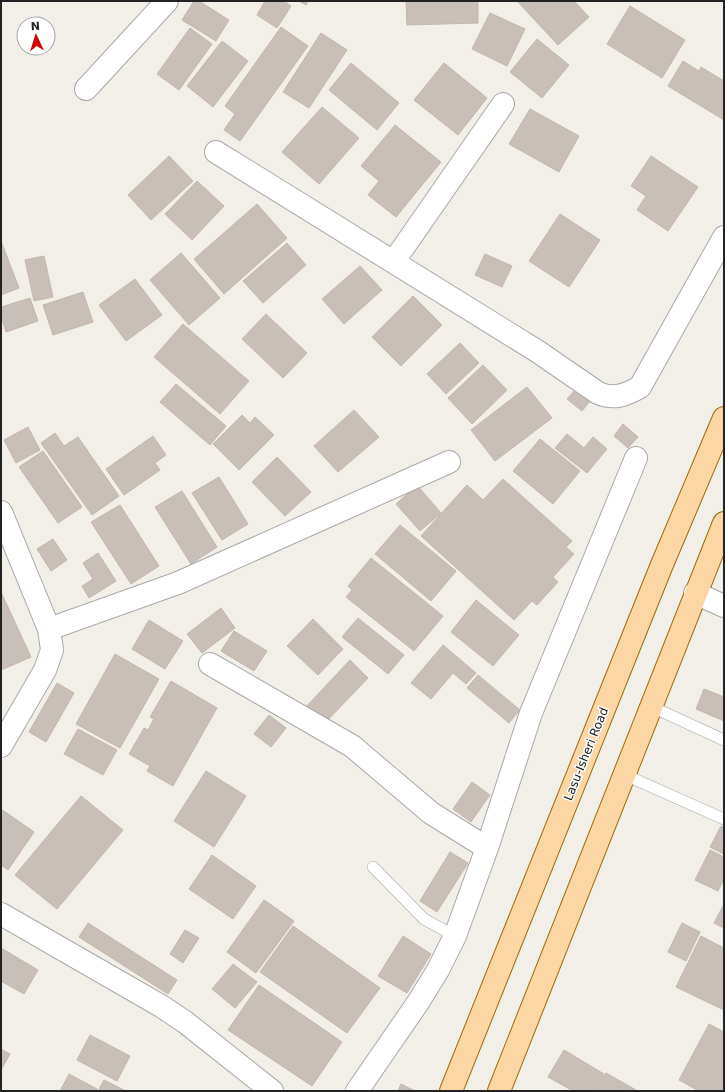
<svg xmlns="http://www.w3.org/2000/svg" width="725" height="1092" viewBox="0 0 725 1092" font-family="'DejaVu Sans',sans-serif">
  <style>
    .building { fill: #c7bfb8; stroke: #c4b6ab }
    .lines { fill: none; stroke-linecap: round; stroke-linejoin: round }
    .lane-casing { stroke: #a9a9a9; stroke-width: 12 }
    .street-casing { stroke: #a9a9a9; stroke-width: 24 }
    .primary-casing { stroke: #a06b00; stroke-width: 24 }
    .lane { stroke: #fff; stroke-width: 11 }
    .street { stroke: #fff; stroke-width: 22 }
    .primary { stroke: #fcd6a4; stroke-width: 22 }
    .labels { text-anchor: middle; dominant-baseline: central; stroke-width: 3; stroke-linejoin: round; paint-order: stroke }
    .street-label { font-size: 12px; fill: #222; stroke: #fff }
  </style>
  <rect width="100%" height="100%" fill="#f2efe9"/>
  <path class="building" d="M194,1H199L229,20L216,41L182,20Z
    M265,1H284L291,6L277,28L257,15Z
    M299,1H308L306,5Z
    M406,1H478V23L407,25Z
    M517,1H574L589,17L558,45Z
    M630,6L685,40L662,78L607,44Z
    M490,13L525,29L507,66L472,49Z
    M281,27L308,46L240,141L224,130L235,114L225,106Z
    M190,28L212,44L179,90L157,74Z
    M321,33L347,50L309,108L283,92Z
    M537,39L569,65L542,98L510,72Z
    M222,41L248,61L213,107L187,86Z
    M683,61L699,71L701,67L724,81V120L668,86Z
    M351,63L399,103L377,130L329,90Z
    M444,63L487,98L458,135L414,100Z
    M322,107L359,138L319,184L282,152Z
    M530,109L579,136L559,172L509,144Z
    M395,125L441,162L396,217L368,195L379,181L361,166Z
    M169,156L193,181L151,220L128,195Z
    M651,156L698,187L668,231L637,210L646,196L631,186Z
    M197,181L224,206L192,240L165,214Z
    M257,204L287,238L224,294L194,259Z
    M560,214L600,240L569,287L529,261Z
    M1,241L19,288L1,295Z
    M287,243L306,265L263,303L243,281Z
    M181,253L220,298L189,325L150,280Z
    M485,254L512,266L502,287L475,275Z
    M44,256L53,297L34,301L25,260Z
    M360,266L382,290L344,324L322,299Z
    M135,279L162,315L126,341L99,305Z
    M83,292L93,322L53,335L43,305Z
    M413,296L442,325L401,366L372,337Z
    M30,298L38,321L6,332L1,316V307Z
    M266,314L307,353L283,378L242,339Z
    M183,324L249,381L220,414L154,357Z
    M460,343L479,363L446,394L427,374Z
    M483,365L507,390L472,424L448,398Z
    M176,384L226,426L210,445L160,402Z
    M527,387L552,418L495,461L471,430Z
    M577,388L591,400L582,411L567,399Z
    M354,410L379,437L338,472L314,446Z
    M242,415L250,423L255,417L274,435L239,470L213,444Z
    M623,424L638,437L628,448L614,436Z
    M28,427L40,450L16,463L4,440Z
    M55,433L64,446L78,437L119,496L92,515L41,443Z
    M567,434L584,448L593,437L607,449L587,473L555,448Z
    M153,436L166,455L155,463L160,470L124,495L106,469Z
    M540,439L580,471L553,504L513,471Z
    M43,451L82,507L58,523L19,467Z
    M277,457L311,492L285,516L252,482Z
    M219,477L248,524L222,540L192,493Z
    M503,479L572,541L566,547L574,554L553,577L558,582L537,605L532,601L514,620L421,536L467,485L483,500Z
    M417,485L441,513L420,531L396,504Z
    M182,491L217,547L191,564L155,507Z
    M120,505L159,566L131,584L91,522Z
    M400,525L456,571L431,601L375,554Z
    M53,539L67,560L51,571L37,549Z
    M98,553L116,581L89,598L82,586L93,579L83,563Z
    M371,558L443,616L414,651L346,597L352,590L348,586Z
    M1,592L31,657L1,670Z
    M476,600L519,635L493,666L451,632Z
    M221,608L235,628L202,653L187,634Z
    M358,618L404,655L388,674L342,637Z
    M313,619L343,649L318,675L287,646Z
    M149,620L183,641L165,669L132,649Z
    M234,631L267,651L254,671L221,651Z
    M443,645L476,673L466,684L453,673L431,699L411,683Z
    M115,654L159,679L120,748L76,724Z
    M350,660L368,678L323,725L305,708Z
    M478,675L520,710L509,723L467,688Z
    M171,681L217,708L173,786L147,771L150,766L129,754L144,728L148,730L154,719L150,717Z
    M57,683L74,693L46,742L29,732Z
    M704,689L724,697V721L696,709Z
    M269,715L286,728L271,747L254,734Z
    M78,729L117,750L103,775L64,754Z
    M206,771L246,796L214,847L174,821Z
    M472,782L490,795L471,822L453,809Z
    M81,796L123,830L57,909L15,875Z
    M1,809L34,832L8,870L1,865Z
    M721,826L724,828V854L710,847Z
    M710,850L724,857V879L718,891L695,880Z
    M450,852L468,863L437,912L420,901Z
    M212,855L256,886L233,919L189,889Z
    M264,900L294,921L256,973L227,952Z
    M724,904V928L714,923Z
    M88,923L177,980L168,994L79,937Z
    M682,923L700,932L686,961L668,952Z
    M293,926L380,988L347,1033L260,972Z
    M185,930L199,938L183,963L170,954Z
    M403,936L431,954L407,993L378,976Z
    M701,936L724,948V1010L676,987Z
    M1,948L38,970L24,994L1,981Z
    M233,964L257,982L235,1008L212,989Z
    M259,985L342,1042L312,1086L228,1030Z
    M709,1024L724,1032V1091H699L679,1080Z
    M90,1035L130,1056L117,1081L77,1060Z
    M1,1049L10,1054L1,1070Z
    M564,1050L604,1074L594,1091H573L548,1077Z
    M606,1073L636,1090L595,1091Z
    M69,1074L97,1089L96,1091H60Z
    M104,1080L126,1091H98Z
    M401,1084L415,1091H398Z"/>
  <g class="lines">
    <defs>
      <path id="lane" d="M650,706L724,740
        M623,774L724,819
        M373,867L424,919L455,936"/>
      <path id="street" d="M86,89L167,1
        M216,152L537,351L598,393C614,400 626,395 640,387L724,237
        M394,261L503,104
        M1,512L49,629L52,650L45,670L1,746
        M695,593L724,606
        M49,629L178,583L449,462
        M210,664L352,746L431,813L487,848
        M1,914L161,1006L185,1022L272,1091
        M357,1091L419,1001L438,970L455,936L487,848L531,713L636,458"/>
      <path id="primary" d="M451,1091L661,567L724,418
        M499,1091L724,523"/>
    </defs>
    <use href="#lane" class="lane-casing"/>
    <use href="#street" class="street-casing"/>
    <use href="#primary" class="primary-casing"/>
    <use href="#lane" class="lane"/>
    <use href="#street" class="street"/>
    <use href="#primary" class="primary"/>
  </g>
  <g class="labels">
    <g class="street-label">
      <text transform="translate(586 754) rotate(-68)">Lasu-Isheri Road</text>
    </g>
  </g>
  <rect width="725" height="1092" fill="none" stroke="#222222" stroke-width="4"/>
  <g transform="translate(36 36) rotate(356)"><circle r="19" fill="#ffffff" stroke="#a7a7a7"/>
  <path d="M0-3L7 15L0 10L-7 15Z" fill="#d40000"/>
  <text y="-6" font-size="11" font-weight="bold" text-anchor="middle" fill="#222222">N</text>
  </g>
</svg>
